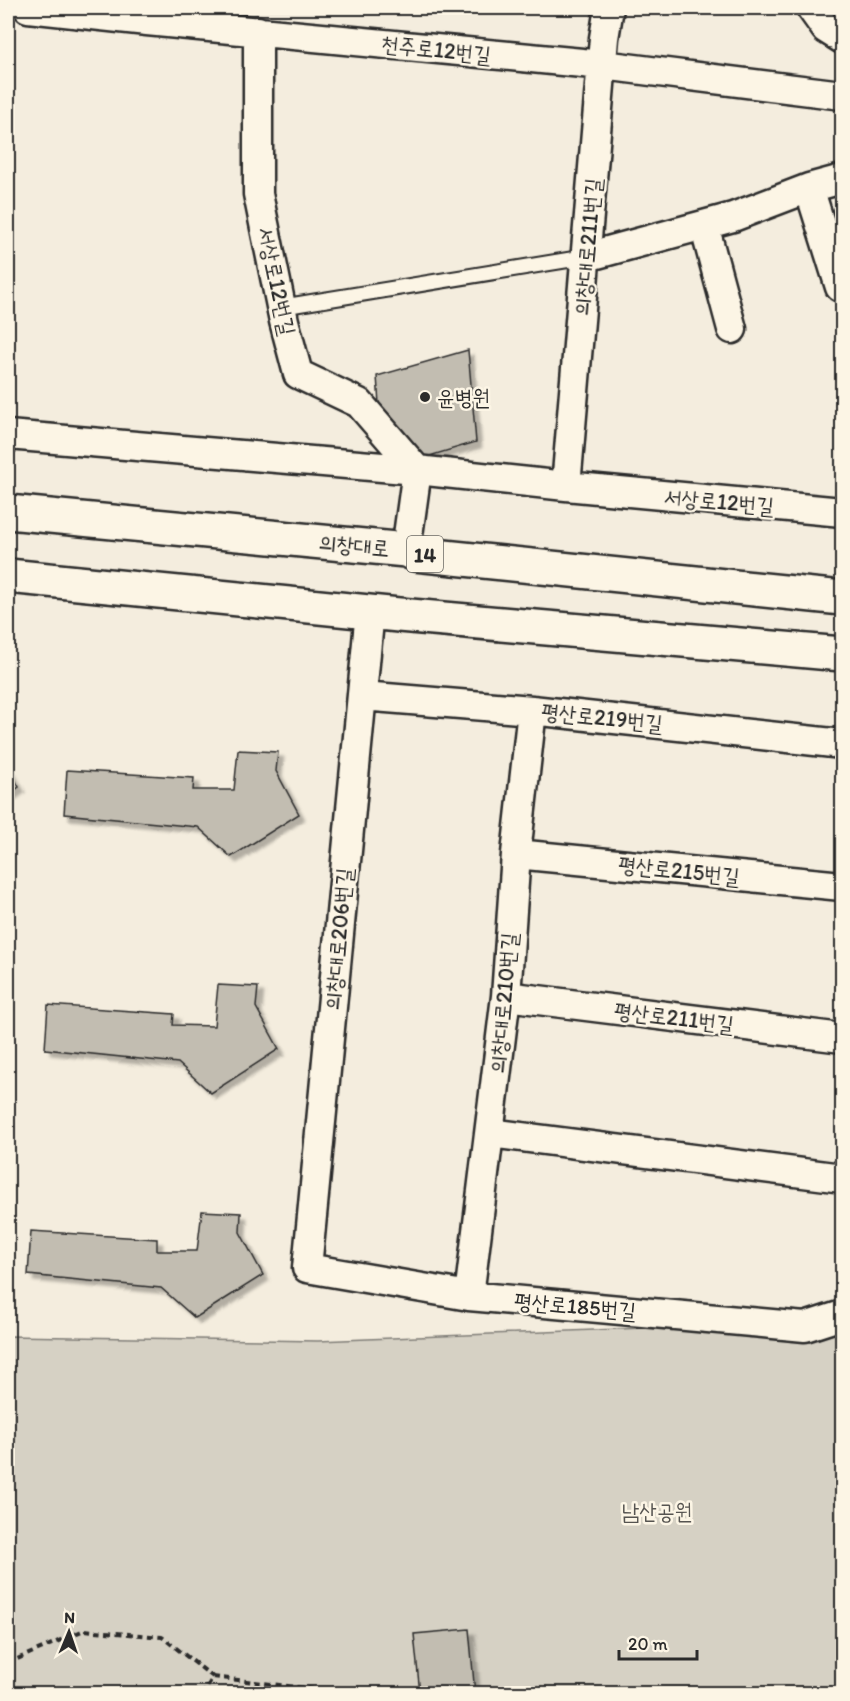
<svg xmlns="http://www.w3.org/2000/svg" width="850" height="1701" viewBox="0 0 850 1701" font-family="Itim,'Poor Story',sans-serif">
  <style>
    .green { fill: #d6d1c4; stroke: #807e78; stroke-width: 1.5 }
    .building { fill: #c2bdb1; stroke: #2b2b2b; stroke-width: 1.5; filter: url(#shadow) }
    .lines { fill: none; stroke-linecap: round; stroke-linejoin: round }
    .service-casing { stroke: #2b2b2b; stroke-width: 18 }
    .minor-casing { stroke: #2b2b2b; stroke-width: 33 }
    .primary-casing { stroke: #2b2b2b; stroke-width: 38 }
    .path { stroke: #2b2b2b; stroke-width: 4; stroke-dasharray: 6 4.5; stroke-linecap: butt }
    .service { stroke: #fcf5e5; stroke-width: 14 }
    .minor { stroke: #fcf5e5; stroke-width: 28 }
    .primary { stroke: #fcf5e5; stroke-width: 33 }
    .poi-dot { fill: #2b2b2b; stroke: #fcf5e5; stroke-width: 2 }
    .labels { text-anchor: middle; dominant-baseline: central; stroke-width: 5; stroke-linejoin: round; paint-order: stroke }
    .shield { fill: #fcf5e5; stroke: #6a6863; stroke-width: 1.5 }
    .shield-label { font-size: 21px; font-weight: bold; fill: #2b2b2b }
    .street-label { font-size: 22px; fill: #2b2b2b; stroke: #fcf5e5 }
    .poi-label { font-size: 22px; fill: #2b2b2b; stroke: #fcf5e5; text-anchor: start }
    .park-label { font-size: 22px; fill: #565451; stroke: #fcf5e5 }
  </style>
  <defs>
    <filter id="shadow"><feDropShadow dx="5.5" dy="5.5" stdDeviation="1.5" flood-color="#0004"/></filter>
  </defs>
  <rect width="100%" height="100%" fill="#f4edde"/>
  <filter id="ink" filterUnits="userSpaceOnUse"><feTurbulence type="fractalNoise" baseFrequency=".0167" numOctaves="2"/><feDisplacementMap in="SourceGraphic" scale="12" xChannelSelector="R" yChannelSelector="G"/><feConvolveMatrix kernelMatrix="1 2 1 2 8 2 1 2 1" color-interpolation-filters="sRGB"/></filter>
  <g filter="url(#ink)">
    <path class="green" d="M817,1321L842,1334V1693L8,1694V1336L318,1341Z"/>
    <path class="building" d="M468,350L476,442L416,460L380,418L377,376Z
      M238,750L278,752L276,771L299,814L231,857L198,827L64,814L67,770L194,778L193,790H234Z
      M8,767L19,787L8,795Z
      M218,985L258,987L256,1007L279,1049L211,1093L178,1063L45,1049L48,1005L174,1014L173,1025L214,1026Z
      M202,1211L241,1213L240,1232L263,1275L195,1318L161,1288L28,1275L31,1231L157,1239V1251H197Z
      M469,1629L475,1694H420L414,1634Z"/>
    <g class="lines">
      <defs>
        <path id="service" d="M281,307L586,257"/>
        <path id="minor" d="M28,8L147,21L603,65L842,95
          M811,8L826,29L842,39
          M258,31V194L284,321L298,374L359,403L417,470L406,550
          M809,188L840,287
          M704,225L732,329
          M586,257L733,217L809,188L842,179
          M8,435L417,470L566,486L842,512
          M566,486L604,38L609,8
          M370,611L307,1268L469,1296L805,1327L842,1315
          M362,696L532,710L842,744
          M516,854L842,886
          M506,996L842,1038
          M490,1133L842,1178
          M469,1296L506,996L516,854L532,710"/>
        <path id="primary" d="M8,512L406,550L415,554L842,598
          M8,576L399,615L842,654"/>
      </defs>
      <use href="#service" class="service-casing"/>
      <use href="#minor" class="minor-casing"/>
      <use href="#primary" class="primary-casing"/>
      <path class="path" d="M8,1663L84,1630L162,1637L213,1677L203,1694
        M213,1677L354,1694"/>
      <use href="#service" class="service"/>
      <use href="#minor" class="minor"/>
      <use href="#primary" class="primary"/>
    </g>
  </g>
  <circle class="poi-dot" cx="425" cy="397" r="6"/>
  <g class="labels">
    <rect class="shield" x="407" y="536" width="36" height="36" rx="4.5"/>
    <g class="shield-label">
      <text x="425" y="554">14</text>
    </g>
    <g class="street-label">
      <text transform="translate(436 49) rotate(6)">천주로12번길</text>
      <text transform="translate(587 247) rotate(-85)">의창대로211번길</text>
      <text transform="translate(277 281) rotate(78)">서상로12번길</text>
      <text transform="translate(719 501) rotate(5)">서상로12번길</text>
      <text transform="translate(354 545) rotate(5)">의창대로</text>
      <text transform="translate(602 717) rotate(6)">평산로219번길</text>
      <text transform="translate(679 870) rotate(6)">평산로215번길</text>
      <text transform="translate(338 939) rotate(-85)">의창대로206번길</text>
      <text transform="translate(503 1003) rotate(-85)">의창대로210번길</text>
      <text transform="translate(674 1017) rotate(7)">평산로211번길</text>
      <text transform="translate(575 1306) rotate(5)">평산로185번길</text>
    </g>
    <g class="poi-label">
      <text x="437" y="397">윤병원</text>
    </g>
    <g class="park-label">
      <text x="657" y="1511">남산공원</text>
    </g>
  </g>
  <rect width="850" height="1701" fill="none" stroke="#fcf5e5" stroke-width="30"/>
  <rect x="15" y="15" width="820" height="1671" fill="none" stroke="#2b2b2b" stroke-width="2" filter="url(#ink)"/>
  <g transform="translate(69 1632) rotate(2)" stroke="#fcf5e5" stroke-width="4.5" paint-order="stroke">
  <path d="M0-4.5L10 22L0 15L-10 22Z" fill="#2b2b2b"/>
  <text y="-9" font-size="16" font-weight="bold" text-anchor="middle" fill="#2b2b2b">N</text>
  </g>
  <path d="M619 1650v9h78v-9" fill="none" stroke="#2b2b2b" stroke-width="3"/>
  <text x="628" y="1650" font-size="18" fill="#2b2b2b" stroke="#fcf5e5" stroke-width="4.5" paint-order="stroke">20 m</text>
</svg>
